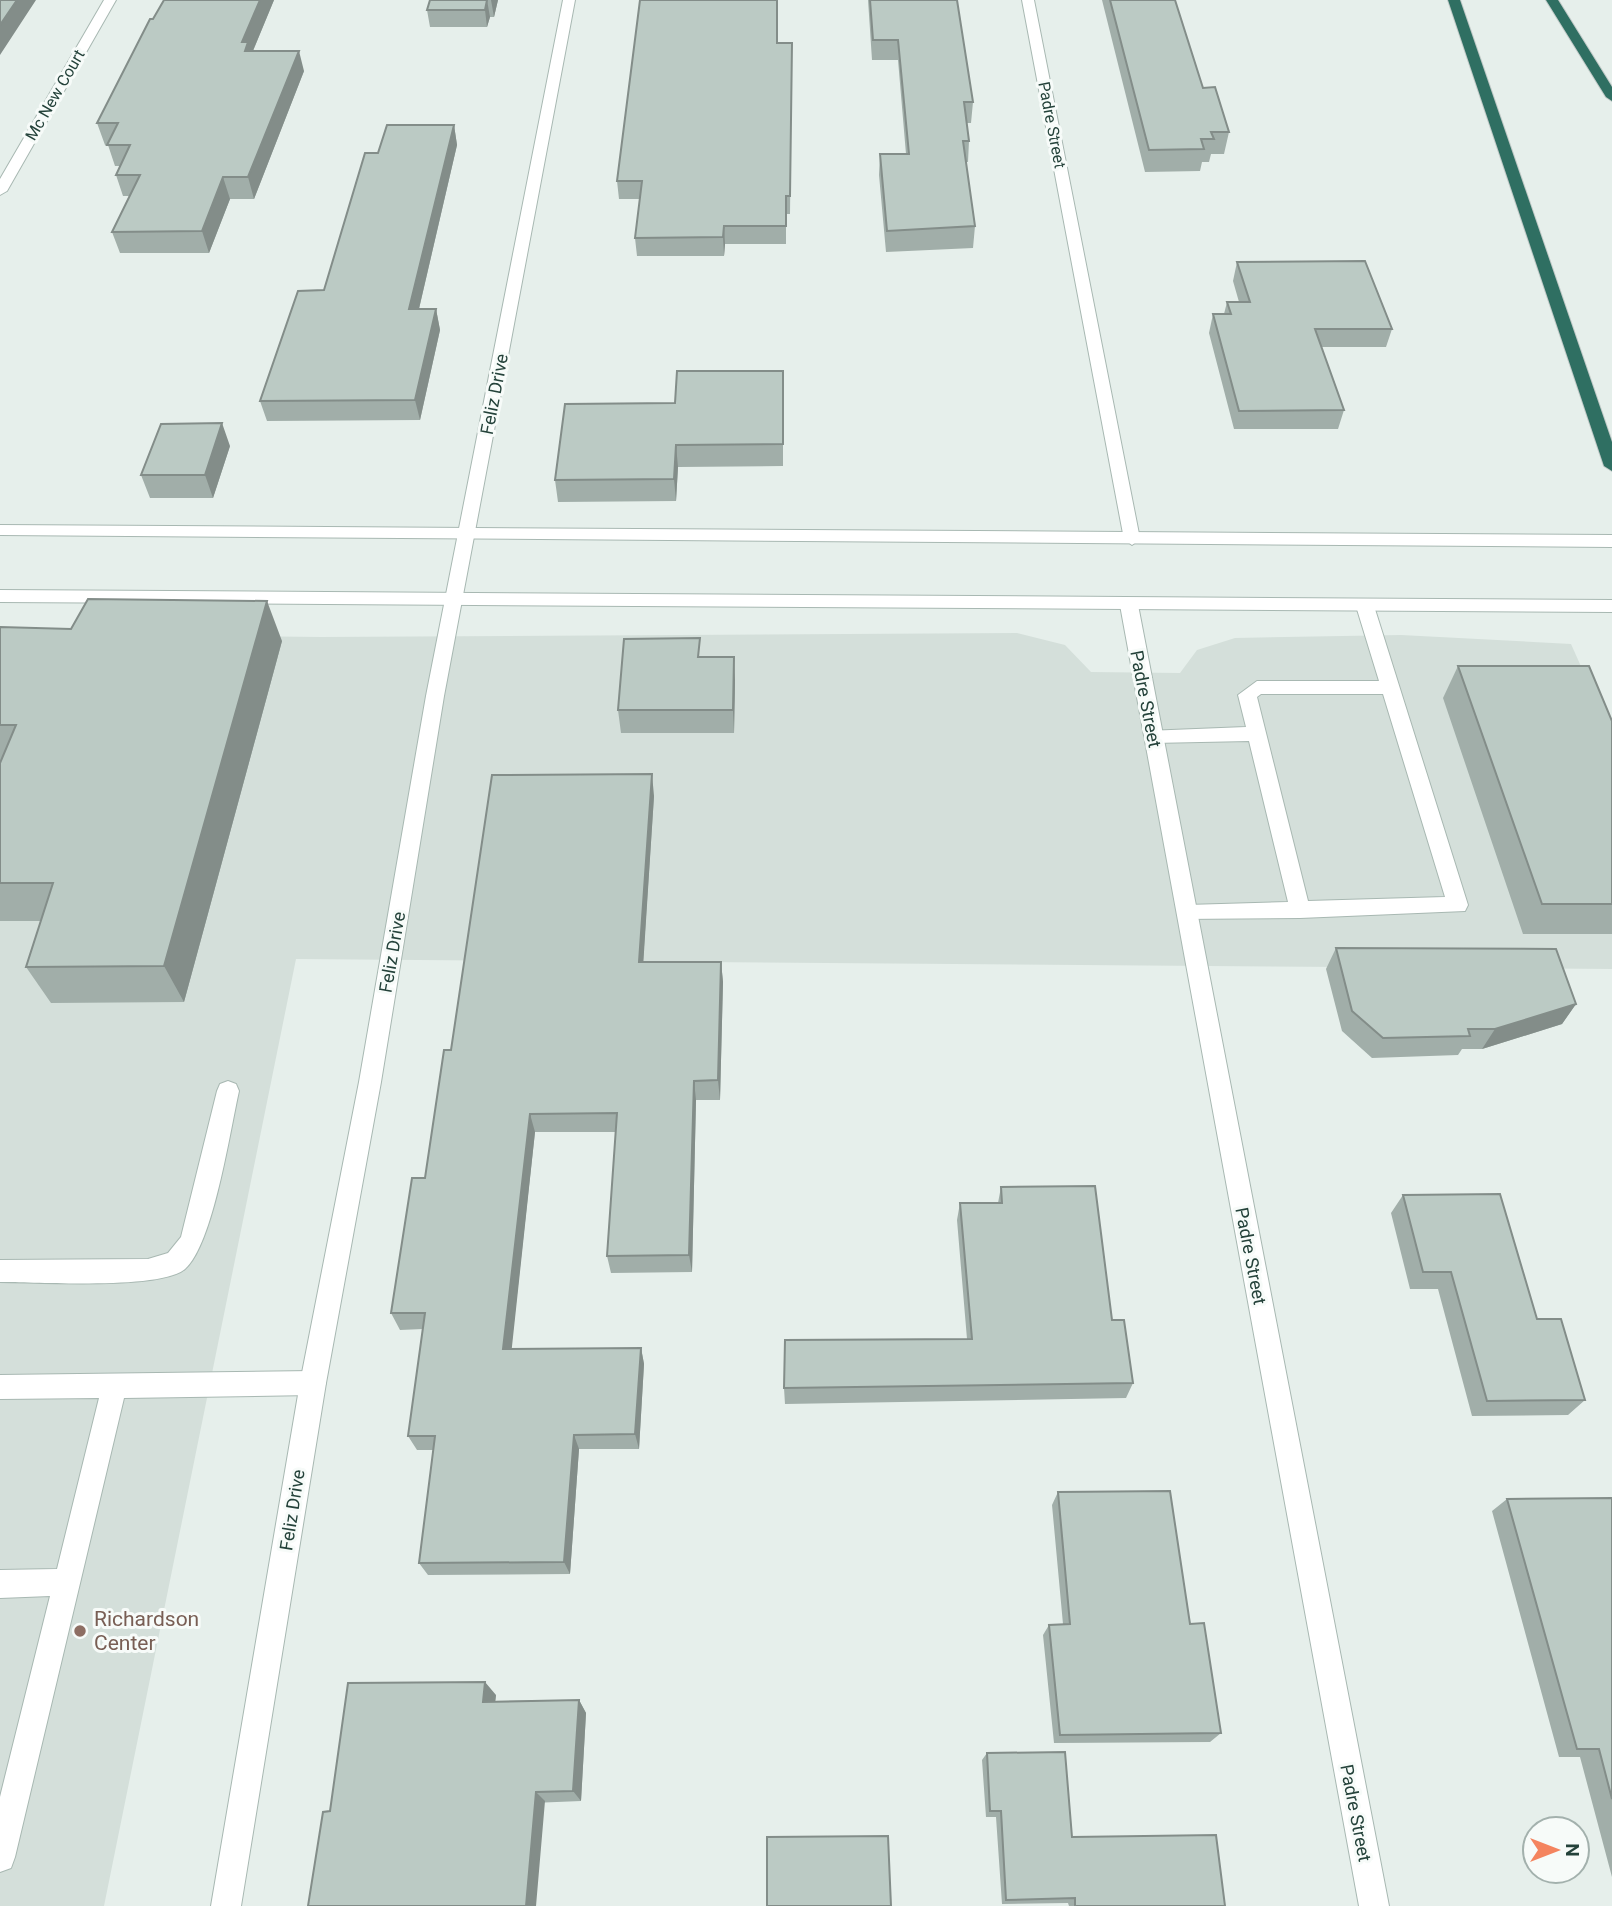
<svg xmlns="http://www.w3.org/2000/svg" width="1612" height="1906" viewBox="0 0 1612 1906" font-family="Roboto,sans-serif">
  <style>
    .built { fill: #d4dfda }
    .lines { fill: none; stroke-linecap: round; stroke-linejoin: round }
    .service-casing { stroke: #a8b8b2; stroke-width: 2 }
    .minor-casing { stroke: #a8b8b2; stroke-width: 2 }
    .tertiary-casing { stroke: #a8b8b2; stroke-width: 2 }
    .motorway-casing { stroke: #c2cac8; stroke-width: 2 }
    .service { fill: #fff; fill-rule: evenodd }
    .minor { fill: #fff; fill-rule: evenodd }
    .tertiary { fill: #fff; fill-rule: evenodd }
    .motorway { fill: #2f6f62; fill-rule: evenodd }
    .wall { fill: #a1aea9 }
    .shaded-wall { fill: #838d89 }
    .building { fill: #bbcac4; stroke: #838d89; stroke-width: 2 }
    .education-dot { fill: #8d6e63; stroke: #f7fbf9; stroke-width: 2.5 }
    .labels { text-anchor: middle; dominant-baseline: central; stroke-width: 6; stroke-linejoin: round; paint-order: stroke }
    .far-street-label { font-size: 16px; fill: #24423a; stroke: #f7fbf9 }
    .street-label { font-size: 18px; fill: #24423a; stroke: #f7fbf9 }
    .near-education-label { font-size: 21px; fill: #785e54; stroke: #f7fbf9; text-anchor: start }
  </style>
  <rect width="100%" height="100%" fill="#e6efeb"/>
  <path class="built" d="M1017,633L1065,645L1091,672L1180,673L1197,650L1235,638L1401,635L1571,644L1612,736V969L296,959L104,1906H0V634L321,637Z"/>
  <g class="lines">
    <defs>
      <path id="service" d="M1365,600L1374,606L1468,905L1465,911L1300,918L1180,919L1177,913L1180,907L1187,905L1288,902L1249,741L1153,743L1146,741L1144,736L1146,731L1246,727L1238,695L1257,681H1379L1356,606ZM1261,694H1383L1445,897L1308,901L1257,697Z
        M228,1081L236,1084L239,1091C230,1131 213,1245 185,1269C161,1290 36,1282 0,1282V1260L148,1259L168,1253L181,1237L217,1091L220,1084Z
        M313,1371L322,1374L326,1383L322,1392L313,1395L124,1398L15,1857L11,1868L0,1872V1797L50,1596L0,1598V1570L57,1569L99,1398L0,1399V1375Z"/>
      <path id="minor" d="M104,0H116L7,191L0,195V179Z
        M563,0H575L444,696L381,1082L326,1383L241,1906H211L300,1383L359,1082L426,696Z
        M1022,0H1034L1140,539L1132,545L1124,539Z
        M1129,599L1138,605L1389,1906H1359L1120,605Z"/>
      <path id="tertiary" d="M0,525L1612,535V547L0,535Z
        M0,590L1612,600V612L0,602Z"/>
      <path id="motorway" d="M1448,0H1460L1612,442V471L1604,466Z
        M1546,0H1558L1612,87V101L1606,97Z"/>
    </defs>
    <use href="#service" class="service-casing"/>
    <use href="#minor" class="minor-casing"/>
    <use href="#tertiary" class="tertiary-casing"/>
    <use href="#motorway" class="motorway-casing"/>
    <use href="#service" class="service"/>
    <use href="#minor" class="minor"/>
    <use href="#tertiary" class="tertiary"/>
    <use href="#motorway" class="motorway"/>
  </g>
  <path class="wall" d="M164,0H274L253,51L304,71L254,199H230L209,253H120L112,232L129,196H123L116,175L120,166H115L108,145H105L97,123Z
    M430,0H498L494,17H490L487,27H430L427,10Z
    M868,0H957L973,102L971,123H967L969,141L968,162H966L975,226L973,248L886,252L879,175L880,154H906L898,60H872Z
    M1102,0H1175L1203,88L1229,132L1224,154H1211L1209,162H1202L1200,171L1145,172Z
    M777,43H792L790,214H786V244H725L724,256H637L635,238L640,199H619L617,181Z
    M454,125L457,145L419,309H436L440,330L420,420L267,421L260,401L324,290L378,153Z
    M1237,262L1392,329L1386,347H1321L1344,410L1338,429H1234L1209,333L1213,314H1224L1227,302H1239L1233,281Z
    M783,371V466L678,467L676,501L558,502L555,480L675,403Z
    M230,446L213,498H150L141,475Z
    M0,627L282,641L184,1002L51,1003L26,967L41,921H0Z
    M701,657L735,680L734,733H621L618,710Z
    M1458,666L1612,721V934H1523L1443,698Z
    M654,796L643,962H721L723,982L720,1100H696L692,1272L611,1273L607,1256L616,1132H535L511,1349L641,1348L644,1364L639,1449H579L570,1574L428,1575L419,1563L433,1450H417L408,1436L423,1329L400,1330L391,1313L425,1178L451,1050Z
    M1336,948L1576,1004L1562,1024L1482,1049H1462L1458,1055L1372,1058L1342,1031L1326,969Z
    M1001,1187L1112,1320L1133,1383L1126,1398L785,1404L784,1388L967,1339L957,1220L960,1203H998Z
    M1403,1195L1537,1319L1585,1400L1568,1415L1472,1416L1438,1289H1410L1391,1213Z
    M1058,1492L1190,1624L1221,1733L1210,1742L1054,1743L1043,1635L1049,1625L1063,1624L1052,1505Z
    M1612,1498V1877L1580,1757H1559L1492,1511L1507,1499Z
    M496,1695L495,1701L579,1700L586,1713L581,1801L330,1811Z
    M987,1753L1072,1837L1225,1906H1069L1068,1903L1002,1904L996,1817H986L982,1760Z"/>
  <path class="shaded-wall" d="M17,0H36L0,55V25Z
    M260,0H274L252,53L251,72L242,42Z
    M487,0L490,17L487,27L485,10Z
    M491,0H498L494,17Z
    M299,51L304,71L254,199L248,177Z
    M454,125L457,145L414,330L409,309Z
    M223,177L230,199L209,253L202,231Z
    M724,226L725,244L724,256L723,237Z
    M436,309L440,330L420,420L415,400Z
    M222,423L230,446L213,498L205,475Z
    M676,445L678,467L676,501L674,479Z
    M267,601L282,641L184,1002L164,966Z
    M734,657L735,680L734,733L733,710Z
    M652,774L654,796L642,983L639,962Z
    M721,962L723,982L720,1100L718,1080Z
    M1576,1004L1562,1024L1482,1049L1495,1029Z
    M694,1081L696,1100L692,1272L689,1255Z
    M530,1114L535,1132L510,1365L503,1349Z
    M641,1348L644,1364L639,1449L635,1434Z
    M574,1435L579,1449L570,1574L564,1562Z
    M485,1682L496,1695L494,1714L483,1702Z
    M579,1700L586,1713L581,1801L573,1791Z
    M536,1792L545,1801L536,1906H526Z"/>
  <path class="building" d="M0,0H17L0,25Z
    M164,0H260L242,42H248L245,51H299L248,177H223L202,231L112,232L140,175H116L130,145H107L118,123H97L150,19H153Z
    M430,0H487L485,10H427Z
    M640,0H777V43H792L790,196H786V226H724L723,237L635,238L642,181H617Z
    M870,0H957L973,102H964L969,141H963L975,226L887,231L880,154H909L898,40H873Z
    M1110,0H1175L1203,88L1215,87L1229,132H1211L1214,139H1201L1204,149L1149,150Z
    M387,125H454L409,309H436L415,400L260,401L298,291L324,290L365,153H378Z
    M1365,261L1392,329H1315L1344,410L1239,411L1213,314H1231L1227,302H1250L1237,262Z
    M677,371H783V444L676,445L674,479L555,480L565,404L675,403Z
    M222,423L205,475H141L161,424Z
    M88,599L267,601L164,966L26,967L53,883H0V763L16,725H0V627L71,629Z
    M700,638L698,657H734L733,710H618L624,639Z
    M1458,666H1589L1612,721V904H1542Z
    M652,774L639,962H721L718,1080L694,1081L689,1255L607,1256L617,1113L530,1114L503,1349L641,1348L635,1434L574,1435L564,1562L419,1563L435,1436H408L425,1313H391L412,1178H425L444,1050H451L492,775Z
    M1336,948L1556,949L1576,1004L1495,1029H1468L1470,1036L1383,1038L1352,1011Z
    M1095,1186L1112,1320H1124L1133,1383L784,1388L785,1340L972,1339L960,1203H1002L1001,1187Z
    M1500,1194L1537,1319H1561L1585,1400L1487,1401L1451,1272H1423L1403,1195Z
    M1170,1491L1190,1624L1204,1623L1221,1733L1060,1735L1049,1625L1070,1624L1058,1492Z
    M1612,1498V1799L1599,1749H1577L1507,1499Z
    M485,1682L483,1702L579,1700L573,1791L536,1792L526,1906H308L323,1812L330,1811L348,1683Z
    M1065,1752L1072,1837L1216,1835L1225,1906H1075V1898L1006,1900L1001,1811H990L987,1753Z
    M888,1836L891,1906H767V1837Z"/>
  <circle class="education-dot" cx="80" cy="1631" r="7"/>
  <g class="labels">
    <g class="far-street-label">
      <text transform="translate(55 95) rotate(-60)">Mc New Court</text>
      <text transform="translate(1052 125) rotate(79)">Padre Street</text>
    </g>
    <g class="street-label">
      <text transform="translate(494 394) rotate(-79)">Feliz Drive</text>
      <text transform="translate(1146 699) rotate(79)">Padre Street</text>
      <text transform="translate(392 952) rotate(-80)">Feliz Drive</text>
      <text transform="translate(1251 1256) rotate(79)">Padre Street</text>
      <text transform="translate(292 1510) rotate(-81)">Feliz Drive</text>
      <text transform="translate(1356 1813) rotate(79)">Padre Street</text>
    </g>
    <g class="near-education-label">
      <text x="94" y="1619">Richardson<tspan x="94" dy="24">Center</tspan></text>
    </g>
  </g>
  <g transform="translate(1556 1850) rotate(90)"><circle r="33" fill="#f7fbf9" stroke="#a3b1ad" stroke-width="2"/>
  <path d="M0-5L12 26L0 18L-12 26Z" fill="#f4845f"/>
  <text y="-10" font-size="19" font-weight="bold" text-anchor="middle" fill="#24423a">N</text>
  </g>
</svg>
